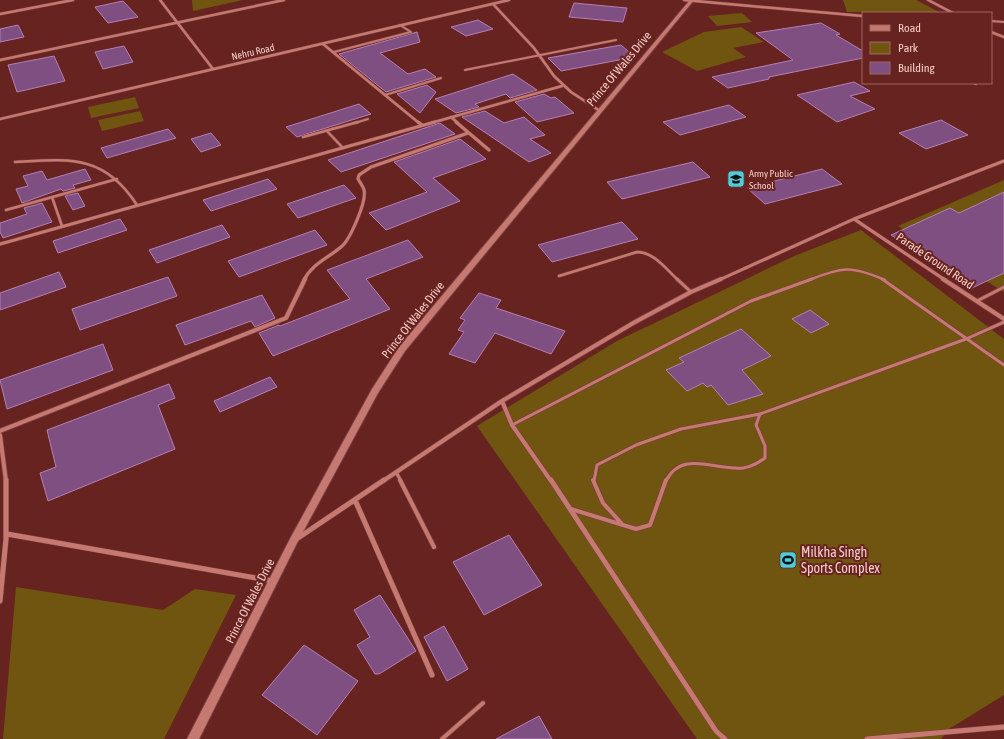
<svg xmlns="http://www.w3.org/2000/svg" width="1004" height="739" viewBox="0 0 1004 739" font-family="'Asap Condensed',sans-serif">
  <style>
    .green { fill: #705510 }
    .building { fill: #804f82; stroke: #b47fb5 }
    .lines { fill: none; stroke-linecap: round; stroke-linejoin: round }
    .service-far3-casing { stroke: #7c4040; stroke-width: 3 }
    .service-far2-casing { stroke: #7c4040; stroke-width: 3.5 }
    .service-far1-casing { stroke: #7c4040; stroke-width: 4.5 }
    .service-casing { stroke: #7c4040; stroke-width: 5.5 }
    .minor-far3-casing { stroke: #7c4040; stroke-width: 3.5 }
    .minor-far2-casing { stroke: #7c4040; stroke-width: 4 }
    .minor-far1-casing { stroke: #7c4040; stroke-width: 5.5 }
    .minor-casing { stroke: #7c4040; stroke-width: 6 }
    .secondary-casing { stroke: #7c4040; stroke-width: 2 }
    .service-far3 { stroke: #c67971; stroke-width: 2 }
    .service-far2 { stroke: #c67971; stroke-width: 2.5 }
    .service-far1 { stroke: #c67971; stroke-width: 3 }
    .service { stroke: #c67971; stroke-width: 4 }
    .minor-far3 { stroke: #c67971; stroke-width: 2.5 }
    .minor-far2 { stroke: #c67971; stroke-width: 3 }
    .minor-far1 { stroke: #c67971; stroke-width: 4 }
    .minor { stroke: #c67971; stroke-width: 5 }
    .secondary { fill: #c67971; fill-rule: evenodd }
    .labels { text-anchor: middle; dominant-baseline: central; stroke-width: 4; stroke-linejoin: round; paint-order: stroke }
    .far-street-label { font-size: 10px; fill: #f6ccc7; stroke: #672320 }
    .far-poi-label { font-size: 10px; fill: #f6ccc7; stroke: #672320; text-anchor: start }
    .street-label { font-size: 12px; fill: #f6ccc7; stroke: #672320 }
    .near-poi-label { font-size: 14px; fill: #f6ccc7; stroke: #672320; text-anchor: start }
  </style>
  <rect width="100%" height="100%" fill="#672320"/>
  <path class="green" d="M192,0H243L193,11Z
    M843,0H916L941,13L847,12Z
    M742,13L752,22L717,26L708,16Z
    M741,27L764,42L733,48L746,57L697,71L662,52L704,32Z
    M135,97L139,108L91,118L88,107Z
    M140,111L144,121L102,131L98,120Z
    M1004,180V292L898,226Z
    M861,230L1004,339V695L949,729L941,739H697L477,426L617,341L794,256Z
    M16,587L163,610L195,589L236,595L164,739H3Z"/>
  <path class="building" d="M123,1L138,17L108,23L95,7Z
    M574,3L627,8L623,22L569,17Z
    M478,20L493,29L466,36L451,27Z
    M821,23L840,34L836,35L863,51V58L769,77V79L728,88L712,77L793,60L756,33Z
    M18,25L24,37L0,42V29Z
    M417,32L420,42L380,53L408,74L425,69L436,77L386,92L339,54Z
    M621,45L635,57L561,71L548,58Z
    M124,46L133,62L103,69L95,52Z
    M54,56L65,81L17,92L8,65Z
    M513,74L537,90L510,98L506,94L475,104L479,107L456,113L435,99Z
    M854,82L870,91L850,96L875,109L837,122L797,95Z
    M427,85L436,92L420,113L397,94Z
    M544,94L551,98L555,97L574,113L537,122L515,102Z
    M359,104L371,114L297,137L286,127Z
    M729,105L746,117L680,135L663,122Z
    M485,111L504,123L524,117L545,135L530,139L551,153L529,162L462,117Z
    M941,120L968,135L926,149L899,133Z
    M440,123L455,134L341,172L328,160Z
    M168,129L176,138L107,158L101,148Z
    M211,133L221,145L201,152L191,139Z
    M460,139L486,159L433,178L460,201L386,230L369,213L427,192L394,162Z
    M693,162L710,177L622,199L607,182Z
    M85,169L91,180L73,185L75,188L63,191L61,189L22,203L16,189L28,186L23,176L42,171L47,180Z
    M822,169L842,184L765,204L747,188Z
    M268,179L277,189L211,211L203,200Z
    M344,185L356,198L298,218L287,204Z
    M1004,192V273L972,288L891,235L950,208L959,213Z
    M78,193L85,206L73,210L65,196Z
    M42,203L52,222L3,238L0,232V223L27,214L24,208Z
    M120,219L127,230L58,253L53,241Z
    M622,222L638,239L552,262L538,245Z
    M222,225L230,237L157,263L149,250Z
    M315,230L327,245L239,277L228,261Z
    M408,240L423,257L366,279L390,309L273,356L259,333L279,325L280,326L350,299L327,270Z
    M59,272L66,287L0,310V293Z
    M168,277L177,296L80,330L72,309Z
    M479,293L501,300L496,308L565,331L551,354L495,333L475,363L449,354L464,332L458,330L465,320L460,318Z
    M262,295L275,318L255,327L251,321L185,345L176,325Z
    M810,310L829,324L811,333L792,319Z
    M741,329L771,356L742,370L763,394L728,405L711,385L707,387L703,383L687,391L666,370L684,362L679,358Z
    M103,344L113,370L7,409L0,380Z
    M270,377L277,387L220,412L214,401Z
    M169,384L175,398L158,405L175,449L48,501L40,473L56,467L47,430Z
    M509,535L542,585L484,615L453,562Z
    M380,595L416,651L379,674H375L357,645L370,637L354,610Z
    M444,626L468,669L447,681L424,637Z
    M304,645L358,681L317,735L262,695Z
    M539,716L552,739H496Z"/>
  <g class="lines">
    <defs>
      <path id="service-far3" d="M991,21L1004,22
        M334,52L411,32L400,25
        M465,70L616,40
        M974,83L976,84
        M385,95L441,78
        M355,123L368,119"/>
      <path id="service-far2" d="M327,131L343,148
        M303,137L358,122
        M15,162C70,159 104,154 137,205
        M52,197L62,226
        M6,210L117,179
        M559,276L637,252C654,252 666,269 678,280
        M809,280C844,267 850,265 885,280"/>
      <path id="service-far1" d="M677,279L691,292
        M882,279L1004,365
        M977,301L1004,287
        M512,425L751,301L812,279
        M396,472L401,481
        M594,481L597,465L636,445L681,429L760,414
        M666,481C682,449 715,471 743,468C752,467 758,463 765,458V446L756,425L760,414L966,339L1004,322"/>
      <path id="service" d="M400,480L434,547
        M593,480L603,503L623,525
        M571,509L636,529L650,525L666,480
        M442,739L483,703"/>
      <path id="minor-far3" d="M160,0L213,69
        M684,0L863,16
        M928,0L953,13
        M493,4L534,48L554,76L571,92L600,111
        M0,14L73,0
        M991,32L1004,37
        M323,44L419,123
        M0,60L284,0
        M451,117L458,123
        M0,119L509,0
        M431,123L562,86"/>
      <path id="minor-far2" d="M418,122L422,125
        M456,122L489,150
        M854,219L945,280
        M0,244L435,122
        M304,280C312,264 328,258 341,247C350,240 367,201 364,190C363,186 360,182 358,179L359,175L371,167L468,133
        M719,280L854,219L1004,161"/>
      <path id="minor-far1" d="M943,279L1004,319
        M502,401L512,425L551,481
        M0,431L286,318L305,279
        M0,435L6,481
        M383,481L502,401L635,322L691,292L721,279"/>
      <path id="minor" d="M551,480L716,731L725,739
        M355,500L432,675
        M7,534L273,581
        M298,538L384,480
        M0,601L6,539V480
        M867,739L1004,727"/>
      <path id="secondary" d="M690,0H694L405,351L378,393L297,543L199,739H187L291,537L372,389L399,347Z"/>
    </defs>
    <use href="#service-far3" class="service-far3-casing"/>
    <use href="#service-far2" class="service-far2-casing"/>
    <use href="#service-far1" class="service-far1-casing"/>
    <use href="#service" class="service-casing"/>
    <use href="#minor-far3" class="minor-far3-casing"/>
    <use href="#minor-far2" class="minor-far2-casing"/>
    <use href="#minor-far1" class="minor-far1-casing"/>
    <use href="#minor" class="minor-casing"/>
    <use href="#secondary" class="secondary-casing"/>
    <use href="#service-far3" class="service-far3"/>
    <use href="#service-far2" class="service-far2"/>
    <use href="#service-far1" class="service-far1"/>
    <use href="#service" class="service"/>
    <use href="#minor-far3" class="minor-far3"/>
    <use href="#minor-far2" class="minor-far2"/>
    <use href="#minor-far1" class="minor-far1"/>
    <use href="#minor" class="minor"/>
    <use href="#secondary" class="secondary"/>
  </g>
  <defs>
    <symbol id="school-square" viewBox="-11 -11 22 22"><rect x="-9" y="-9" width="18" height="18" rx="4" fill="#52cbd9" stroke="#672320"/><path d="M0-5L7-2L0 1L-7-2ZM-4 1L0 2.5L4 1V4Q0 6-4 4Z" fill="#111"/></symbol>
    <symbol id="stadium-square" viewBox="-11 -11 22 22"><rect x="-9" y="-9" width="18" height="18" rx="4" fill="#52cbd9" stroke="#672320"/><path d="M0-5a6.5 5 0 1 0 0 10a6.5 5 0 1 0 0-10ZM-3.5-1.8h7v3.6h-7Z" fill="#111"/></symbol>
  </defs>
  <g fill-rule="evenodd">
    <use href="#school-square" x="726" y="169" width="20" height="20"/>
    <use href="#stadium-square" x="778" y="550" width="20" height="20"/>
  </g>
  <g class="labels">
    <g class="far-street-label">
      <text transform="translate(253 52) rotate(-13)">Nehru Road</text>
    </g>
    <g class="far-poi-label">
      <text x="749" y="173">Army Public<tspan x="749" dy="12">School</tspan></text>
    </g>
    <g class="street-label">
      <text transform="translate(619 69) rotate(-50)">Prince Of Wales Drive</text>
      <text transform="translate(935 261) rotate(34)">Parade Ground Road</text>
      <text transform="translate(413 320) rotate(-52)">Prince Of Wales Drive</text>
      <text transform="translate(250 601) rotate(-63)">Prince Of Wales Drive</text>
    </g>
    <g class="near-poi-label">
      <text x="801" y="552">Milkha Singh<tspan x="801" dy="16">Sports Complex</tspan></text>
    </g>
  </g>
  <rect x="862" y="12" width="130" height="72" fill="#672320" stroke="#a06763"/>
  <rect x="870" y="25" width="20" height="6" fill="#c67971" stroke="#a06763"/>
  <text x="898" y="32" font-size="12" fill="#f6ccc7">Road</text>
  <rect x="870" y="42" width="20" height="12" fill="#705510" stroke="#a06763"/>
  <text x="898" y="52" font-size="12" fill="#f6ccc7">Park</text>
  <rect x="870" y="62" width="20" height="12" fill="#804f82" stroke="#a06763"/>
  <text x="898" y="72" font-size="12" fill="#f6ccc7">Building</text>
</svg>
